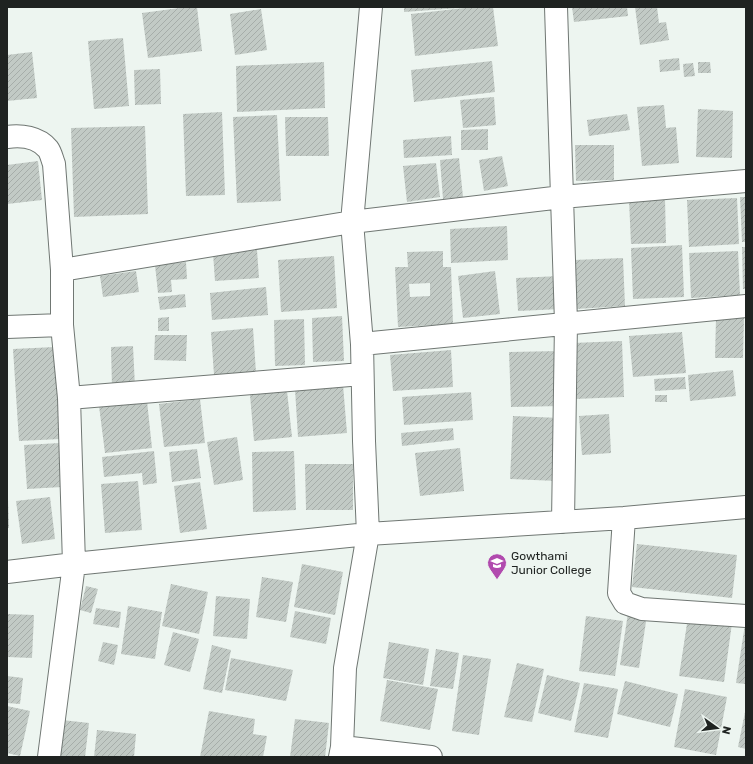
<svg xmlns="http://www.w3.org/2000/svg" width="753" height="764" viewBox="0 0 753 764" font-family="Rubik,sans-serif">
  <style>
    .building { fill: url(#building-hatch); fill-rule: evenodd }
    .lines { fill: none; stroke-linecap: round; stroke-linejoin: round }
    .street-casing { stroke: #707773; stroke-width: 24 }
    .street { stroke: #fff; stroke-width: 22 }
    .labels { text-anchor: middle; dominant-baseline: central; stroke-width: 3.5; stroke-linejoin: round; paint-order: stroke }
    .poi-label { font-size: 12px; fill: #1f2321; stroke: #edf5f0; text-anchor: start }
  </style>
  <defs>
    <pattern id="building-hatch" width="6" height="6" patternUnits="userSpaceOnUse"><rect width="6" height="6" fill="#c2cac5"/><path d="M-1 1l2-2M0 6l6-6M5 7l2-2" fill="none" stroke="#a6ada9"/></pattern>
  </defs>
  <rect width="100%" height="100%" fill="#edf5f0"/>
  <path class="building" d="M187,7H197L202,51L148,58L142,13Z
    M404,7H459V8L404,12Z
    M473,7H493L498,46L415,56L411,14Z
    M572,7H627L628,16L574,22Z
    M635,7H657L659,23L666,22L669,40L640,45Z
    M261,9L267,50L235,55L230,14Z
    M123,38L129,106L94,109L88,41Z
    M32,52L37,98L7,101V55Z
    M679,58L680,70L660,72L659,60Z
    M492,61L495,92L414,102L411,70Z
    M324,62L325,108L237,112L236,66Z
    M698,62H710L711,73H698Z
    M693,63L695,76L684,77L683,64Z
    M160,69L161,104L135,105L134,70Z
    M494,97L496,125L463,128L460,100Z
    M664,105L666,128L676,127L679,163L642,166L637,107Z
    M698,109L733,111L732,158L696,157Z
    M222,112L225,195L186,196L183,114Z
    M627,114L630,130L589,136L587,120Z
    M277,115L281,201L237,203L233,117Z
    M285,117H328L329,156H286Z
    M145,126L148,214L74,217L71,128Z
    M488,129V150H461V130Z
    M451,136L452,155L404,158L403,140Z
    M575,145H614V180L576,181Z
    M502,156L508,186L484,191L479,160Z
    M459,158L463,197L443,199L440,160Z
    M38,161L42,200L7,204V165Z
    M436,163L440,197L407,202L403,166Z
    M740,197H746V242H742Z
    M665,198L666,243L631,244L629,200Z
    M737,198L739,244L689,247L687,200Z
    M507,226L508,260L451,263L450,229Z
    M682,245L684,297L633,299L631,248Z
    M742,247H746V289H743Z
    M257,250L259,278L215,281L213,253Z
    M443,251V267H451L453,324L398,327L395,267H408L407,252ZM430,283V296L410,297L409,284Z
    M738,251L740,295L691,298L689,253Z
    M334,256L337,308L281,312L278,260Z
    M623,258L625,306L576,309L574,260Z
    M186,262L187,279L171,280L172,292L158,293L155,265Z
    M136,271L139,292L103,297L100,276Z
    M495,271L500,314L463,318L458,276Z
    M560,276L561,309L518,311L516,278Z
    M266,287L268,315L212,320L210,293Z
    M185,294L186,307L160,310L158,297Z
    M342,316L344,361L313,362L312,318Z
    M169,317V331H158V318Z
    M716,318H744L743,358H715Z
    M304,319L305,365L275,366L274,320Z
    M253,328L256,373L214,375L211,332Z
    M682,332L686,373L633,377L629,336Z
    M155,335H187L186,361L154,360Z
    M622,341L624,397L575,399L573,343Z
    M133,346L135,387L112,388L111,347Z
    M55,347L61,439L19,441L13,349Z
    M451,350L453,387L393,391L390,355Z
    M560,351L562,406L511,407L509,352Z
    M733,370L736,396L690,401L688,375Z
    M685,377L686,389L655,391L654,379Z
    M343,385L347,433L298,437L295,389Z
    M287,391L292,437L254,441L250,395Z
    M471,392L473,420L404,425L402,397Z
    M655,395H667V402H655Z
    M200,399L205,443L164,447L159,404Z
    M147,401L152,448L105,453L99,406Z
    M609,414L611,453L582,455L579,416Z
    M513,416L560,418L557,481L510,479Z
    M453,428L454,440L402,446L401,433Z
    M237,437L243,480L214,485L207,442Z
    M60,443L62,487L27,489L24,445Z
    M460,448L464,491L420,496L415,453Z
    M197,449L201,478L172,482L169,452Z
    M154,451L157,483L143,485L142,473L104,477L102,457Z
    M294,451L296,510L253,512L252,452Z
    M305,464H353V510H306Z
    M138,481L142,530L105,533L101,484Z
    M200,482L207,529L180,533L174,486Z
    M50,497L55,539L22,544L16,501Z
    M7,499H8L9,528H7Z
    M637,544L737,555L732,598L632,587Z
    M302,564L343,572L335,615L294,607Z
    M262,577L293,582L286,622L256,617Z
    M171,584L208,592L199,634L162,626Z
    M86,586L98,589L91,613L80,610Z
    M216,596L250,599L247,639L213,636Z
    M128,606L162,612L155,659L121,654Z
    M96,608L121,612L119,628L93,624Z
    M295,611L331,618L326,644L290,637Z
    M628,613L647,615L639,668L620,665Z
    M7,614L34,615L32,658L7,657Z
    M586,616L623,621L615,676L579,671Z
    M688,617L732,623L724,682L679,676Z
    M745,624H746V684L736,683Z
    M173,632L199,639L190,672L164,665Z
    M103,642L118,645L114,665L98,661Z
    M389,642L429,649L423,685L383,678Z
    M212,645L231,650L222,693L203,689Z
    M436,649L459,653L453,689L430,686Z
    M463,655L491,659L479,735L452,731Z
    M231,658L293,670L286,701L225,690Z
    M517,663L544,669L532,722L504,717Z
    M547,675L580,683L571,721L538,713Z
    M7,676L23,678L20,704L7,703Z
    M387,680L438,689L430,730L380,721Z
    M625,681L678,694L670,727L617,714Z
    M584,683L618,689L608,738L574,732Z
    M685,689L727,697L716,755L674,747Z
    M7,706L30,711L20,756L7,753Z
    M209,711L255,719L253,734L267,736L263,757H200Z
    M745,712H746V749L738,747Z
    M295,719L329,723L325,757H290Z
    M62,720L89,723L85,757H58Z
    M97,730L136,734L134,757H94Z"/>
  <g class="lines">
    <defs>
      <path id="street" d="M556,7L562,197L566,323L563,522
        M7,137C21,135 38,137 48,149C51,153 52,159 54,164L62,270
        M62,325V270L352,222L562,197L746,181
        M7,327L62,325L69,398L362,374
        M362,344L746,306
        M624,518L619,593L625,603L642,609L746,616
        M7,572L74,564L368,534L624,518L746,507
        M342,747L431,757
        M49,757L74,564L69,398
        M340,757L342,747L345,668L368,534L364,441L362,344L352,222L371,7"/>
    </defs>
    <use href="#street" class="street-casing"/>
    <use href="#street" class="street"/>
  </g>
  <defs>
    <symbol id="university-pin" viewBox="-11 -11 22 30"><path d="M0 17L-7.5 6A9.5 9.5 0 1 1 7.5 6Z" fill="#b14aae" stroke="#edf5f0"/><path d="M0-5L7-2L0 1L-7-2ZM-4 1L0 2.5L4 1V4Q0 6-4 4Z" fill="#fff"/></symbol>
  </defs>
  <g fill-rule="evenodd">
    <use href="#university-pin" x="486" y="552" width="22" height="30"/>
  </g>
  <g class="labels">
    <g class="poi-label">
      <text x="511" y="556">Gowthami<tspan x="511" dy="14">Junior College</tspan></text>
    </g>
  </g>
  <rect width="753" height="764" fill="none" stroke="#1f2321" stroke-width="16"/>
  <g transform="translate(717 728) rotate(104)" stroke="#edf5f0" stroke-width="3" paint-order="stroke">
  <path d="M0-3L7 15L0 10L-7 15Z" fill="#1f2321"/>
  <text y="-6" font-size="11" font-weight="bold" text-anchor="middle" fill="#1f2321">N</text>
  </g>
</svg>
